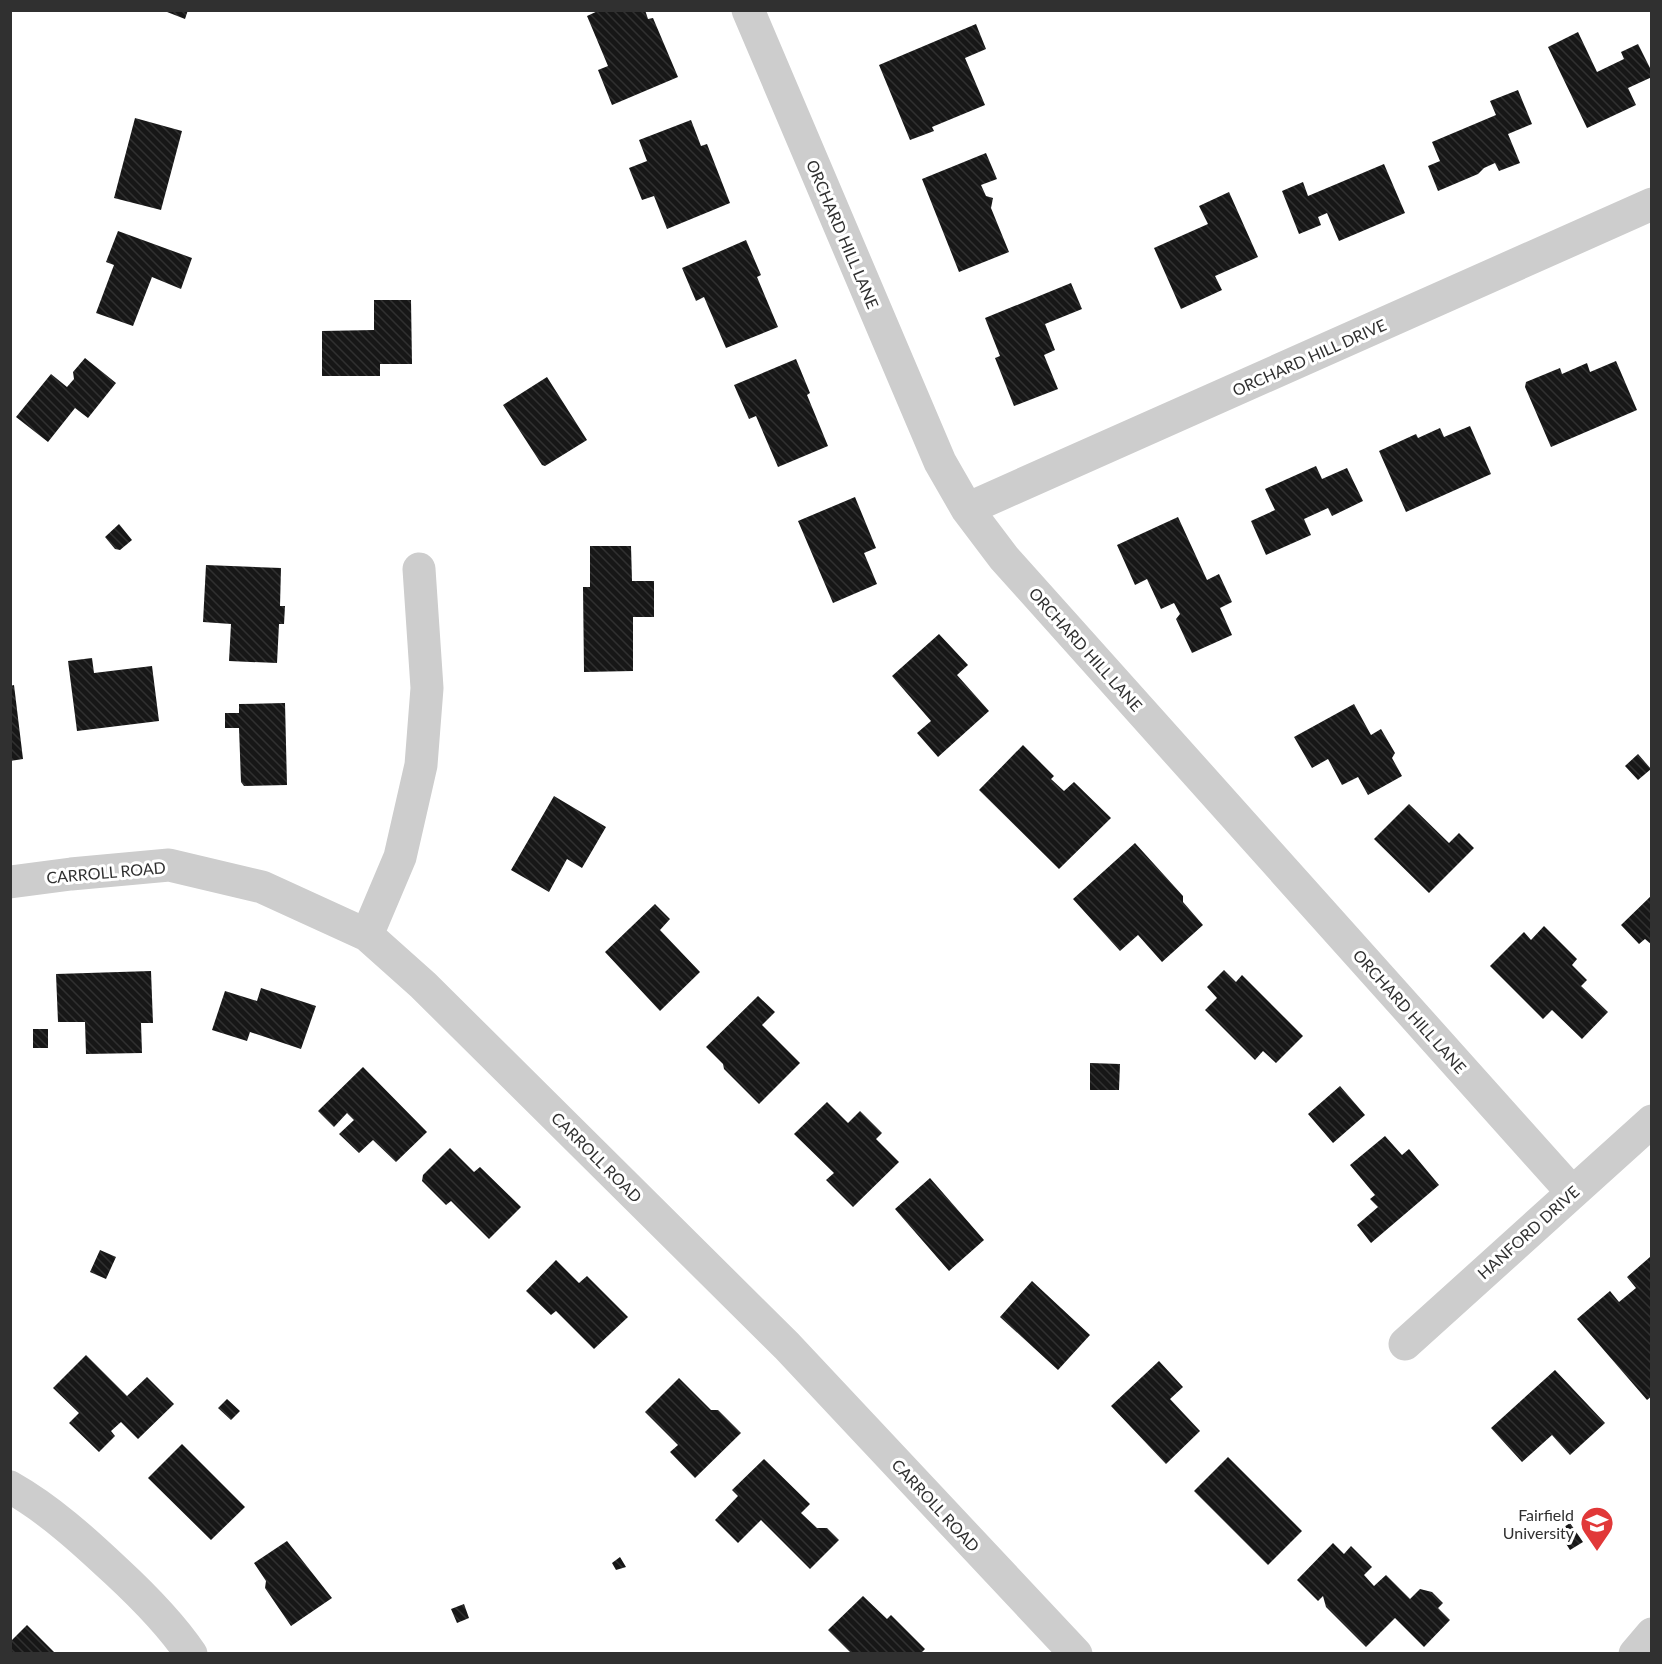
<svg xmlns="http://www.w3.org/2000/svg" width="1662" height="1664" viewBox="0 0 1662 1664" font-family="Lato,sans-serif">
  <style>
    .building { fill: url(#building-back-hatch) }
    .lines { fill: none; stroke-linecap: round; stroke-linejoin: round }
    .minor { stroke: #cdcdcd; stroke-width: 33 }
    .labels { text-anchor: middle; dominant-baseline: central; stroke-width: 6; stroke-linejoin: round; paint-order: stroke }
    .street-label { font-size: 16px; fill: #303030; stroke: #fff }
    .poi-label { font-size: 16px; fill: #303030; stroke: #fff; text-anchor: end }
  </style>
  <defs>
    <pattern id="building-back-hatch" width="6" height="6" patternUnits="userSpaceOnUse" patternTransform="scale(1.5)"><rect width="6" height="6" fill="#171717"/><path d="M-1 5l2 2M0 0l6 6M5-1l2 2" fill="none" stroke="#303030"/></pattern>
  </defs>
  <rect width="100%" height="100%" fill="#fff"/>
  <path class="building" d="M162,10H188L185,19Z
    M600,10H645L648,19L653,18L678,77L612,105L598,70L608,66L587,16Z
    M976,24L986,49L965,58L985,105L932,127L934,131L910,140L879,65Z
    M1578,32L1597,72L1624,59L1621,52L1638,44L1652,72V77L1628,88L1636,105L1587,128L1548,47Z
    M1518,90L1532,124L1508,134L1520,163L1499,171L1495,163L1484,168L1478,174L1438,191L1428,166L1440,161L1432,142L1496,115L1490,101Z
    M135,118L182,131L161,210L114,198Z
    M691,120L701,146L707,144L730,203L667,229L654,196L642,200L629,168L647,161L639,140Z
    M986,153L997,179L981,185L986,196L993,198L991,208L1009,252L959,272L922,179Z
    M1384,164L1405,213L1339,241L1327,213L1318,217L1321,225L1299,234L1282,191L1303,182L1308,196Z
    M1229,192L1258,257L1215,276L1222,290L1181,309L1154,248L1208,224L1199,206Z
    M118,231L192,258L181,289L152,277L133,326L96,313L114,265L106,262Z
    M746,240L761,275L757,277L778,327L726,348L704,297L696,301L682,268Z
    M1071,283L1082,309L1045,324L1055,350L1044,355L1058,389L1014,406L995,358L1000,356L985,318Z
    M374,300H411L412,364H380V376H322V331L374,330Z
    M85,358L116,383L88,418L75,408L48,442L16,417L51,374L67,387L74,379L73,372Z
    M796,359L810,393L807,395L828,446L778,467L756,416L749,419L734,385Z
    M1616,361L1637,410L1551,447L1525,387L1526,382L1560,368L1562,374L1587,363L1590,372Z
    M547,377L587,440L545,466L542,465L503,405Z
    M1470,426L1491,474L1406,512L1379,451L1416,434L1418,438L1440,428L1444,437Z
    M1316,466L1322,479L1347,468L1363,501L1332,516L1328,508L1304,519L1311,535L1266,555L1251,521L1275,510L1265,489Z
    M855,497L876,548L864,553L877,584L833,603L798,521Z
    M1178,517L1207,580L1219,574L1232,602L1220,608L1232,635L1192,653L1176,619L1180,614L1174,603L1161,609L1147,579L1135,585L1117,545Z
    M119,524L132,540L120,550L115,549L105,537Z
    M590,546H631L632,581H654V617H633V671L584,672L583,587H590Z
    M206,565L281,568L280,606H285L284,624H279L277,663L229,661L231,624L203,622Z
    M939,634L968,665L957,675L989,711L938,757L917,733L931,721L892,676Z
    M92,658L94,673L152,666L159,721L77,731L68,661Z
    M14,685L23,759L10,761V686Z
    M285,703L287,785L244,786L241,782L239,728H225V713H239V704Z
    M1354,704L1371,735L1381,729L1395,753L1392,758L1402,776L1368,795L1358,777L1342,785L1328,759L1312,768L1294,737Z
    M1023,745L1054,776L1051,779L1064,791L1074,782L1111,818L1059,869L979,790Z
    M1638,754L1651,769L1638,780L1625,766Z
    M554,796L606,827L582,868L567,859L549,892L511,870Z
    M1409,804L1449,843L1459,833L1474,848L1429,893L1374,839Z
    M1135,843L1183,896V902L1203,925L1162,962L1138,935L1120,951L1073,899Z
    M1652,895V945L1645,939L1639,944L1621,925Z
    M655,904L670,919L660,930L700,972L660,1011L605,952Z
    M1544,926L1577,959L1572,965L1587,980L1581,986L1608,1012L1582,1039L1552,1010L1543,1019L1490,966L1524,932L1531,940Z
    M1224,970L1236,982L1242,975L1303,1036L1276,1063L1263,1051L1255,1060L1205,1010L1217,998L1207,987Z
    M151,971L153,1023H141L142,1053L86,1054L85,1022H58L56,974Z
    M261,988L316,1006L301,1049L250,1032L247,1041L212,1030L225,991L257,1001Z
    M758,996L775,1012L762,1025L800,1063L759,1104L724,1069L723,1064L706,1047Z
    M33,1029H48V1048H33Z
    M1090,1063L1120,1064L1119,1090H1090Z
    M363,1067L427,1132L396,1162L373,1140L359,1153L339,1134L354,1120L347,1113L334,1127L318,1111Z
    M1340,1086L1365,1115L1333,1143L1308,1114Z
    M827,1102L848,1123L860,1111L882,1133L876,1139L899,1162L853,1207L826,1180L834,1173L794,1134Z
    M1385,1136L1402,1155L1409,1149L1439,1185L1371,1243L1357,1225L1378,1207L1370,1199L1375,1195L1350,1165Z
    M450,1148L474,1172L480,1167L521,1207L489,1239L451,1201L446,1205L422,1181L423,1175Z
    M930,1178L984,1240L949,1271L895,1209Z
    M100,1250L116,1257L106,1279L90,1272Z
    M1650,1257L1652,1259V1396L1647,1400L1577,1319L1610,1291L1619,1302L1636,1288L1627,1277Z
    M556,1260L579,1283L587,1276L628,1317L594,1349L556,1311L551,1315L526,1291Z
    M1032,1281L1090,1335L1058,1370L1000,1317Z
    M86,1355L127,1396L147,1377L174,1404L138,1439L121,1422L111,1431L115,1436L99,1452L69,1423L79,1413L53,1388Z
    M1159,1361L1183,1387L1170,1399L1200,1431L1166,1464L1111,1406Z
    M1555,1370L1605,1423L1570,1455L1552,1435L1522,1462L1491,1428Z
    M679,1378L711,1410H718L741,1433L695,1478L670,1452L678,1445L645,1412Z
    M227,1399L240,1411L231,1420L218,1408Z
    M182,1444L245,1507L211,1540L148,1478Z
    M1228,1457L1302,1531L1268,1565L1194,1491Z
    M764,1459L810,1504L801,1513L817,1528H827L839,1540L810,1569L761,1520L738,1543L715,1520L738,1496L732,1490Z
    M1570,1523L1583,1542L1570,1550L1558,1531Z
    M287,1541L332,1598L291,1626L265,1588L266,1581L254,1563Z
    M1333,1543L1344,1554L1351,1546L1372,1567L1364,1575L1374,1586L1386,1575L1410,1599L1420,1589L1432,1592L1443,1603L1438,1608L1450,1620L1424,1647L1395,1618L1366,1647L1326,1607L1323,1596L1318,1601L1297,1580Z
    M620,1557L626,1567L616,1570L612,1563Z
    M863,1596L887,1619L891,1615L925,1649L920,1654H852L828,1630Z
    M464,1604L469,1618L457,1623L451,1609Z
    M27,1625L54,1652L52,1654H10V1642Z"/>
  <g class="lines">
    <path class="minor" d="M748,10L940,462L967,509L1004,558L1572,1192
      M967,509L1652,204
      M10,882L71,874L169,865L262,887L367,935L423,985L787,1346L1076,1654
      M367,935L400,857L421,765L427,688L419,569
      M1405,1344L1652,1121
      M10,1487C49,1509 83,1540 116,1571C143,1596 170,1623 191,1654
      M1635,1654L1652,1634"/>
  </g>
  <defs>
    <symbol id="university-pin" viewBox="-11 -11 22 30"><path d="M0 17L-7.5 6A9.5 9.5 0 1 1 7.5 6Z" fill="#e13838" stroke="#fff"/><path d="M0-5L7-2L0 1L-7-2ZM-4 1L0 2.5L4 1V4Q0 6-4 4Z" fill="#fff"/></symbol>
  </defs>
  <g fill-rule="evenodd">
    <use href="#university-pin" x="1578" y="1504" width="38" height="52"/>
  </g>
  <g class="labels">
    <g class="street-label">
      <text transform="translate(843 234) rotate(67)">ORCHARD HILL LANE</text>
      <text transform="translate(1309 357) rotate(-24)">ORCHARD HILL DRIVE</text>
      <text transform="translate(1086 649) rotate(48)">ORCHARD HILL LANE</text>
      <text transform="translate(106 872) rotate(-5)">CARROLL ROAD</text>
      <text transform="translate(1410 1011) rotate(48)">ORCHARD HILL LANE</text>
      <text transform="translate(597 1157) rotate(45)">CARROLL ROAD</text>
      <text transform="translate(1528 1232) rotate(-42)">HANFORD DRIVE</text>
      <text transform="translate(936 1505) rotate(47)">CARROLL ROAD</text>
    </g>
    <g class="poi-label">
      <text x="1574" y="1514">Fairfield<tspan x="1574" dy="18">University</tspan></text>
    </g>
  </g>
  <rect width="1662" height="1664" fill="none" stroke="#303030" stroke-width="24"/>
</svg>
